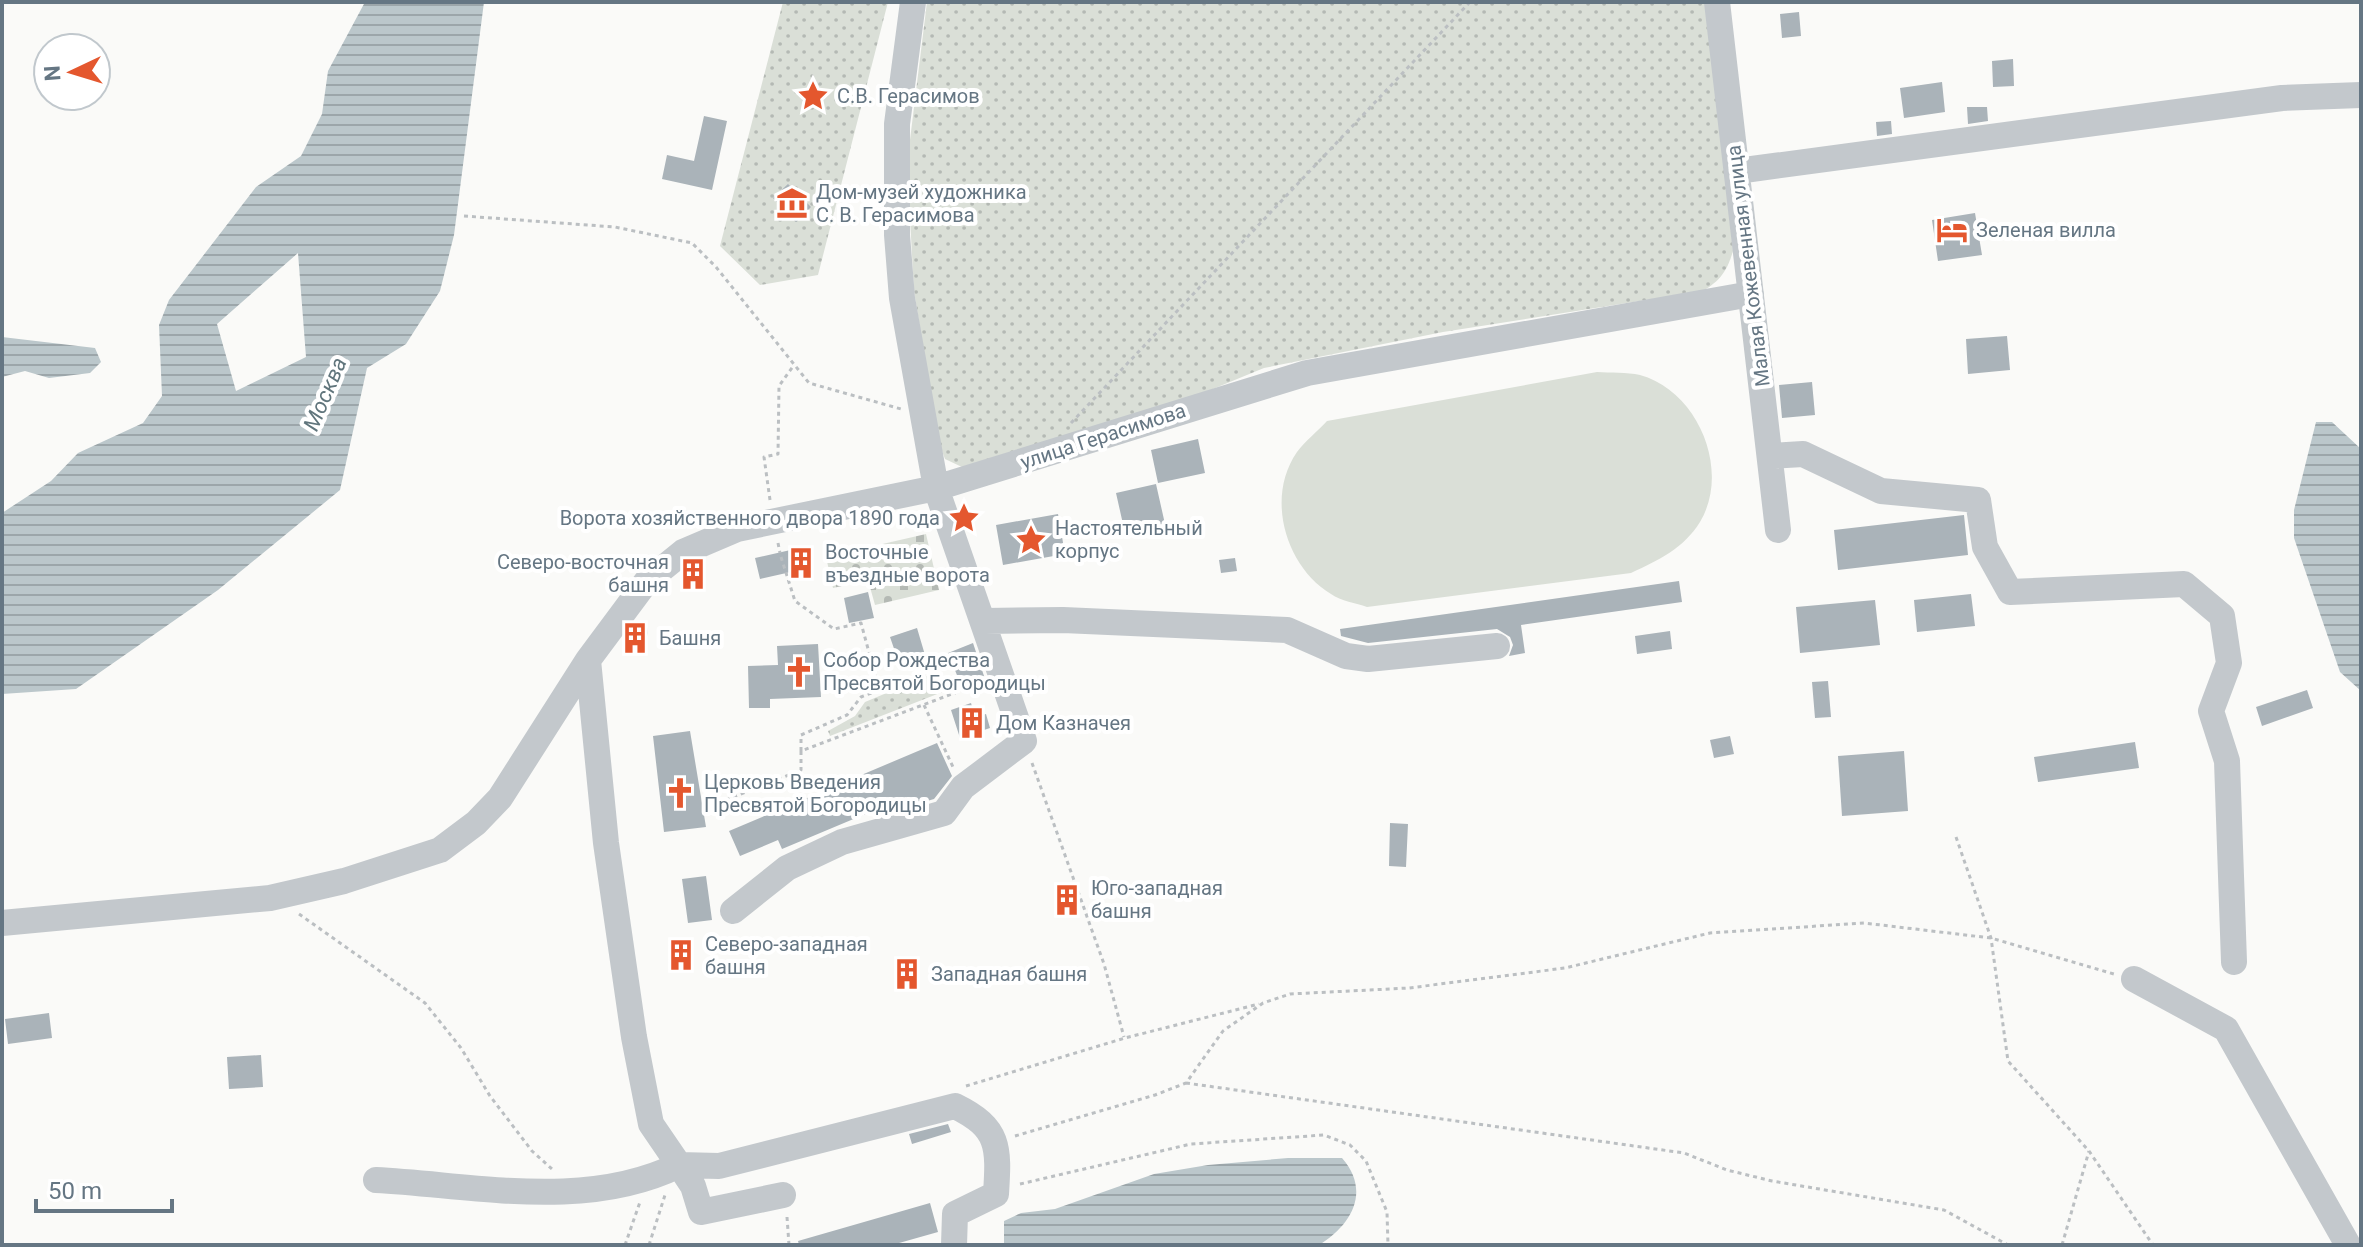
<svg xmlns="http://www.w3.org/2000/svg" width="2363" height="1247" viewBox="0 0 2363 1247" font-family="Roboto,sans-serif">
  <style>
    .grass { fill: url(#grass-dots) }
    .cemetery { fill: url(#cemetery-stones) }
    .garden { fill: #dadfd7 }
    .water { fill: url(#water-rules); fill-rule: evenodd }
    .building { fill: #aab3b9 }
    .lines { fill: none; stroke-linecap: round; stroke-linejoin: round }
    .path { stroke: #bbbfc2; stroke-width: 3; stroke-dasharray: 4 4; stroke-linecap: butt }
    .minor { stroke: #c3c8cc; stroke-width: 26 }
    .labels { text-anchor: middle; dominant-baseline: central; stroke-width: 8; stroke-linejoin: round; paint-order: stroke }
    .poi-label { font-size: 20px; fill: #657683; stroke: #fff; text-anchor: start }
    .street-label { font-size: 20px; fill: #657683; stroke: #fff }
    .water-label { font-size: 22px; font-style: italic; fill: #60757c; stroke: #fff }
  </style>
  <defs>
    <pattern id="grass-dots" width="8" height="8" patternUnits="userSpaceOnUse" patternTransform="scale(2)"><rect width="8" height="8" fill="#dadfd7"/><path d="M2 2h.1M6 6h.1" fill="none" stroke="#b4b9b4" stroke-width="1.8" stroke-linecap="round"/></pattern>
    <pattern id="cemetery-stones" width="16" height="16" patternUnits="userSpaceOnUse" patternTransform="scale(2)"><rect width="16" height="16" fill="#dadfd7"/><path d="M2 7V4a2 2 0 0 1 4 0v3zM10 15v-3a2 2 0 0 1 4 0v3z" fill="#b4b9b4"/></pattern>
    <pattern id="water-rules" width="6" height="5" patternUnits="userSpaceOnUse" patternTransform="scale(2)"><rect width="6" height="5" fill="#bbc7cb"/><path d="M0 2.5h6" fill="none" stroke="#9ca6aa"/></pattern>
  </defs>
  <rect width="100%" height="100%" fill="#fafaf8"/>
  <path class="grass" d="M783,2H888L818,275L760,285L720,246Z
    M927,2H1707L1733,251C1727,271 1721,280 1703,291L1443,332L1264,368L1203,393L962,467L945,459L938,440L914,291L907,164Z
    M937,672L945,691L830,736L828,731L855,716L865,702Z"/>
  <path class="cemetery" d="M926,534L939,590L875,605L868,580L833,588L826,557Z"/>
  <path class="garden" d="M1597,372C1610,373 1627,372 1640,375C1698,391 1731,470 1700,522C1683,549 1659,560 1631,573L1367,607C1356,603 1341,601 1331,594C1286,567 1265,498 1297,452C1305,441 1318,431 1327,421Z"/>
  <path class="water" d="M365,2H484L454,235L440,291L406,344L367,368L340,490L218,590L76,689L2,694V513L51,481L78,453L143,423L162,396L159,325L169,300L256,187L301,156L322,114L328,71ZM298,253L306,357L236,391L217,324Z
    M2,337L95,348L101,362L90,373L49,378L25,371L2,377Z
    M2316,422H2332L2361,449V691L2340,672L2294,538V510Z
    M1288,1158H1342C1371,1191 1352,1225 1319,1245H1004V1221L1021,1213L1055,1209L1154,1174L1208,1165Z"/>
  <path class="building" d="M1799,12L1801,36L1782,38L1780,14Z
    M2013,59L2014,86L1993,87L1992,61Z
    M1942,82L1945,112L1904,118L1900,88Z
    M1967,107H1987L1988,121L1968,124Z
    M704,116L727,121L712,190L662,179L667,155L694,161Z
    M1891,121L1892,134L1877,136L1876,122Z
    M788,184L811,207L796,222L773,198Z
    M1975,213L1982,255L1938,261L1932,220Z
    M2007,336L2010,370L1968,374L1966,339Z
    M1812,382L1815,415L1782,418L1779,385Z
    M1198,439L1205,473L1158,483L1151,450Z
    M1156,484L1165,524L1125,533L1116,493Z
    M1058,514L1065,554L1003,565L996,525Z
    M1964,515L1968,555L1838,570L1834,530Z
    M808,546L813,567L760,579L755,558Z
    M1235,558L1237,571L1221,573L1219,560Z
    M684 575a10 10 0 1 1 20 0a10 10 0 1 1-20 0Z
    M1679,581L1682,602L1521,625L1525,653L1509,656L1513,645L1510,637L1497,629L1368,643L1341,636L1340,629Z
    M868,592L874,618L849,623L844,598Z
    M1971,594L1975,626L1917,632L1914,600Z
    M1875,600L1880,645L1800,653L1796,607Z
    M646,621L648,633L645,643L625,647L623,639L634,624Z
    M917,628L925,655L899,663L890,637Z
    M1670,631L1672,649L1637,654L1635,636Z
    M973,643L984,676L961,685L948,653Z
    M818,644L821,697L770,699V708H749L748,666L778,665L777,646Z
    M1828,681L1831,717L1815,718L1812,682Z
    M2307,690L2313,708L2262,726L2256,707Z
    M971,703L975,717L986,714L990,728L960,738L951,710Z
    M690,731L706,827L664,832L653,736Z
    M1730,736L1734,754L1714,758L1710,740Z
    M2135,742L2139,768L2038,782L2034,757Z
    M937,743L952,776L934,799L910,806L906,797L782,849L778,840L740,856L729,831Z
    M1904,751L1908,811L1842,816L1838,756Z
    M1390,823L1408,824L1406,867L1389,866Z
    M706,876L712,920L688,923L682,879Z
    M898 973a9 9 0 1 1 18 0a9 9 0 1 1-18 0Z
    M49,1013L52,1038L8,1044L5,1019Z
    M261,1055L263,1087L229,1089L227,1057Z
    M948,1124L951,1132L912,1144L909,1134Z
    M930,1203L938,1232L892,1245H799L798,1241Z"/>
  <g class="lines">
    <path class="path" d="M464,216L615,227L692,243L716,267L809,383L901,409
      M1071,423L1470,2
      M770,500L764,457L778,454L779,386L794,365
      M778,543L780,553
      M781,557L795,601L834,629L861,623L879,689
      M924,705L953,767
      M801,751V735L847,715L861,697L933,669
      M1032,763L1104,964L1124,1037
      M711,806L801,770V751L981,683
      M1956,837L1991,938L2008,1061L2089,1151L2153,1245
      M299,914L425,1003L461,1048L490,1096L532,1151L552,1169
      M1186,1083L1684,1153L1727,1170L1772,1181L1944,1210L2008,1245
      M966,1086L1125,1038L1259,1004
      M1015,1136L1155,1095L1186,1083L1223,1031L1263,1003L1290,994L1409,988L1565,968L1710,933L1864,923L1991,938L2114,974
      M1020,1184L1191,1144L1324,1135L1350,1145L1366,1161L1387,1212L1388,1245
      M787,1217L789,1245
      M625,1245L640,1202
      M649,1245L665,1195
      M2062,1245L2089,1151"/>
    <path class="minor" d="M1717,2L1778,530
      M1737,171L2282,98L2361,95
      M1770,456L1803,454L1881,491L1978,500L1985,547L2010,592L2184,584L2222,616L2229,663L2211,711L2227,761L2234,962
      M985,621L1063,620L1287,630L1346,656L1368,659L1497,646
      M588,660L606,843L634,1037L651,1124L679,1165L719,1166L955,1106C1000,1128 999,1147 996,1194L955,1214L954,1245
      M733,911L787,868L842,842L944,813L963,787L1024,741L936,488L902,298L897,235V124L913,2
      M2,923L270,898L344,881L440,850L476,823L500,798L588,660L646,582L683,552L737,529L936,488L1307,373L1751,294
      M2134,979L2226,1029L2348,1245
      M376,1180C474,1185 586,1211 679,1165L693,1186L701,1212L783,1195"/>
  </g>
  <defs>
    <symbol id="sight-bare" viewBox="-9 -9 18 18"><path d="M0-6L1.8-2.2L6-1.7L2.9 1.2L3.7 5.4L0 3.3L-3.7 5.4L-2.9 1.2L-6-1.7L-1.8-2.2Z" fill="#e4572e" stroke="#fff" stroke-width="2.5" paint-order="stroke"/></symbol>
    <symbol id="museum-bare" viewBox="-9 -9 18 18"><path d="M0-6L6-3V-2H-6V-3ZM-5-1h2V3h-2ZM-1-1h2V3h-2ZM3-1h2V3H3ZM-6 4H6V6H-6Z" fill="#e4572e" stroke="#fff" stroke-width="2.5" paint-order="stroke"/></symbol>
    <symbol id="hotel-bare" viewBox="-9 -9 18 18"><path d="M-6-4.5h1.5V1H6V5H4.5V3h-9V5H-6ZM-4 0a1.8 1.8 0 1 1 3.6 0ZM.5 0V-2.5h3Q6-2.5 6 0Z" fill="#e4572e" stroke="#fff" stroke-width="2.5" paint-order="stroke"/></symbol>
    <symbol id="building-bare" viewBox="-9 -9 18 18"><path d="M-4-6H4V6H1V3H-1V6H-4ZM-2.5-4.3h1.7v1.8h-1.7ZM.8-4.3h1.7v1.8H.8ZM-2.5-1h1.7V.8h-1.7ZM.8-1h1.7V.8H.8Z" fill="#e4572e" stroke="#fff" stroke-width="2.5" paint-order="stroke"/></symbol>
    <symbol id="church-bare" viewBox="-9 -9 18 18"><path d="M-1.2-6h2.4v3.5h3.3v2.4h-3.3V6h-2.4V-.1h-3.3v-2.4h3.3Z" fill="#e4572e" stroke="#fff" stroke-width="2.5" paint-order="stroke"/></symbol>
  </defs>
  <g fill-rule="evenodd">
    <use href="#sight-bare" x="791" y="74" width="44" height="44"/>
    <use href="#museum-bare" x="770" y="181" width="44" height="44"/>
    <use href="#hotel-bare" x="1930" y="208" width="44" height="44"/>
    <use href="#sight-bare" x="942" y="496" width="44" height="44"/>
    <use href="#sight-bare" x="1009" y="518" width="44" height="44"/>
    <use href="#building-bare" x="779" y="541" width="44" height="44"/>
    <use href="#building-bare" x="671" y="552" width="44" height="44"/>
    <use href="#building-bare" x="613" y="616" width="44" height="44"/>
    <use href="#church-bare" x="777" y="650" width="44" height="44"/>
    <use href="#building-bare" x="950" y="701" width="44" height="44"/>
    <use href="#church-bare" x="658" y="771" width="44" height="44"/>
    <use href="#building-bare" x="1045" y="878" width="44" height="44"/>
    <use href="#building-bare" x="659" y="933" width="44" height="44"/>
    <use href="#building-bare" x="885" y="952" width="44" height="44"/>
  </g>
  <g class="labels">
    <g class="poi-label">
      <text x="837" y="96">С.В. Герасимов</text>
      <text x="816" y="192">Дом-музей художника<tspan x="816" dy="23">С. В. Герасимова</tspan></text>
      <text x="1976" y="230">Зеленая вилла</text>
      <text x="940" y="518" text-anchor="end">Ворота хозяйственного двора 1890 года</text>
      <text x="1055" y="528">Настоятельный<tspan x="1055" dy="23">корпус</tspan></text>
      <text x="825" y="552">Восточные<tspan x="825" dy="23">въездные ворота</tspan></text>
      <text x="669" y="562" text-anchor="end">Северо-восточная<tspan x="669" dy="23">башня</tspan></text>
      <text x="659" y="638">Башня</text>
      <text x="823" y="660">Собор Рождества<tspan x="823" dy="23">Пресвятой Богородицы</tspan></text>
      <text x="996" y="723">Дом Казначея</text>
      <text x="704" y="782">Церковь Введения<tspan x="704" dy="23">Пресвятой Богородицы</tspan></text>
      <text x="1091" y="888">Юго-западная<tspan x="1091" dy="23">башня</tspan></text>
      <text x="705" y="944">Северо-западная<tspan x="705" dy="23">башня</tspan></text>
      <text x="931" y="974">Западная башня</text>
    </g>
    <g class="street-label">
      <text transform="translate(1748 266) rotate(-97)">Малая Кожевенная улица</text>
      <text transform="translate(1103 436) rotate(-18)">улица Герасимова</text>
    </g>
    <g class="water-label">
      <text transform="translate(325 394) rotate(-67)">Москва</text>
    </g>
  </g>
  <rect width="2363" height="1247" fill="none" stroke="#657683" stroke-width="8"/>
  <g transform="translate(72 72) rotate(266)"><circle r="38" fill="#ffffff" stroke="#c1c8cd" stroke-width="2"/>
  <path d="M0-6L14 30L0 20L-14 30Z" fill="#e4572e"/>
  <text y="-12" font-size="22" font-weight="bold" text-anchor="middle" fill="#657683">N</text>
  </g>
  <path d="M36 1199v12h136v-12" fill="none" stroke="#657683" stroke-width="4"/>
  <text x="48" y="1199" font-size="24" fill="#657683" stroke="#ffffff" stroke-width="6" paint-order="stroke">50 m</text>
</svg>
